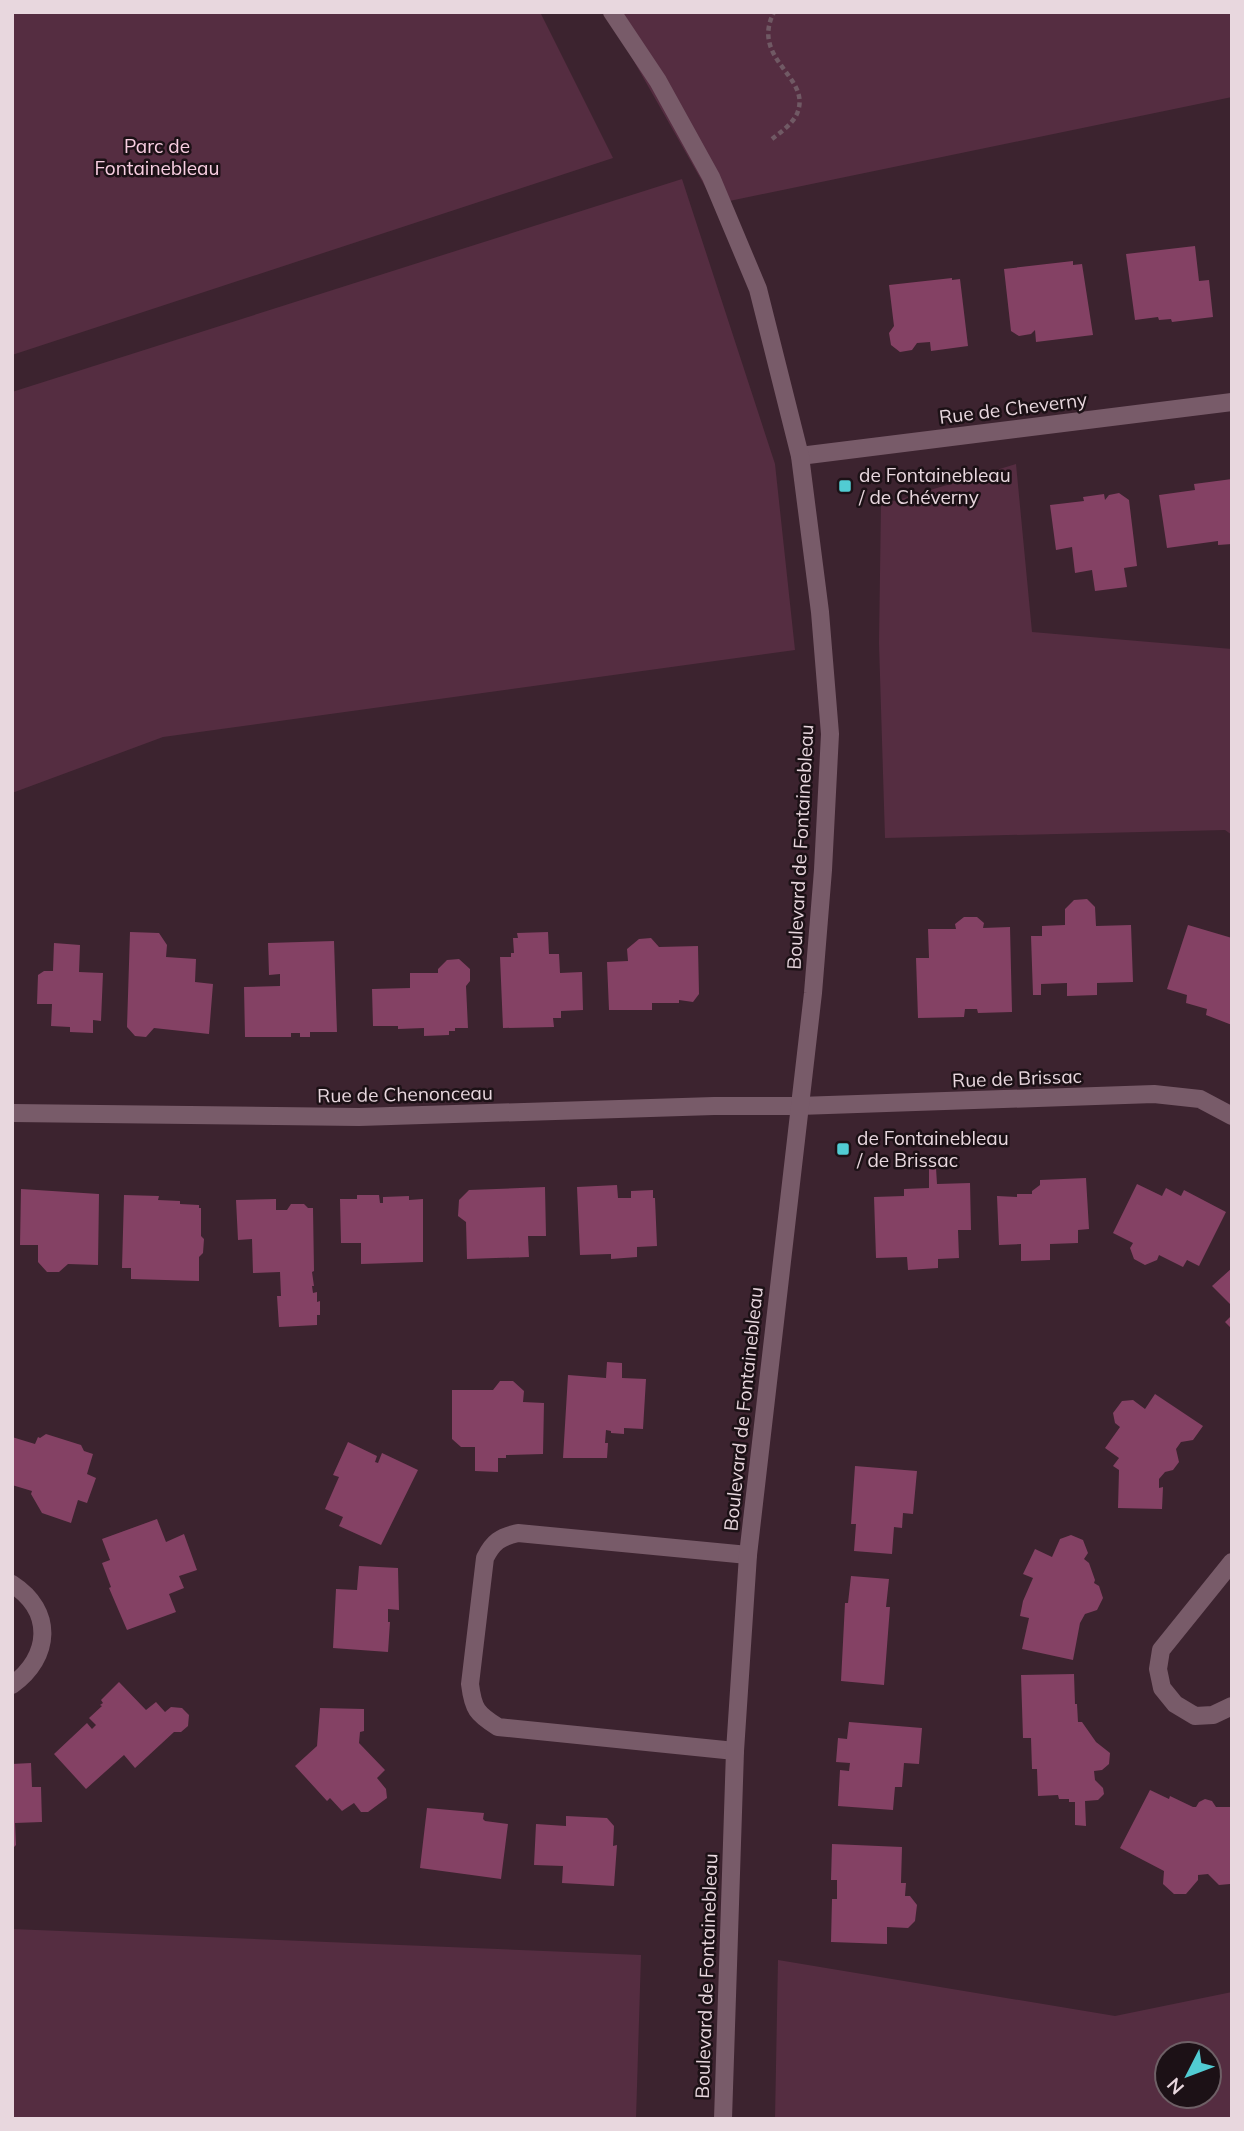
<svg xmlns="http://www.w3.org/2000/svg" width="1244" height="2131" viewBox="0 0 1244 2131" font-family="Mulish,sans-serif">
  <style>
    .green { fill: #552d41; fill-rule: evenodd }
    .building { fill: #844164 }
    .lines { fill: none; stroke-linecap: round; stroke-linejoin: round }
    .path { stroke: #705964; stroke-width: 4.5; stroke-dasharray: 5 3.5; stroke-linecap: butt }
    .street { stroke: #785b69; stroke-width: 18 }
    .secondary { stroke: #785b69; stroke-width: 18 }
    .poi-dot { fill: #51ccd3; stroke: #1c1116; stroke-width: 2.5 }
    .labels { text-anchor: middle; dominant-baseline: central; stroke-width: 5; stroke-linejoin: round; paint-order: stroke }
    .park-label { font-size: 19px; fill: #f8cee1; stroke: #1c1116 }
    .street-label { font-size: 19px; fill: #e8d7de; stroke: #1c1116 }
    .poi-label { font-size: 19px; fill: #e8d7de; stroke: #1c1116; text-anchor: start }
  </style>
  <rect width="100%" height="100%" fill="#3c232f"/>
  <path class="green" d="M12,12H540L613,158L12,355Z
    M606,12H1232V97L715,204Z
    M682,179L775,464L795,650L163,737L12,793V392Z
    M1016,464L1032,632L1232,649V835L1225,830L885,838L879,643L881,505Z
    M12,1929L641,1955L636,2119H12Z
    M778,1960L1115,2016L1232,1992V2119H775ZM1167,2054H1209V2096H1167Z"/>
  <path class="building" d="M1195,246L1199,281L1209,280L1213,317L1172,322L1171,319L1159,320L1158,317L1135,320L1126,254Z
    M1073,261V265L1082,264L1093,335L1036,342L1035,330L1031,334L1019,336L1011,331L1004,269Z
    M952,278V280L960,279L968,346L931,351L930,342L917,343L912,350L900,352L891,345L889,333L894,326L889,285Z
    M1232,479V544L1218,545V541L1167,548L1159,495L1195,490L1194,484Z
    M1119,493L1129,500L1137,566L1124,568L1127,587L1095,591L1092,570L1075,573L1072,547L1056,550L1050,505L1084,501L1083,497L1104,494L1105,500L1109,495Z
    M1087,899L1095,907L1096,926L1131,925L1133,982L1097,983V995L1067,996V983L1041,984V995H1033L1031,936H1042V926L1065,925V909L1074,900Z
    M964,917H977L984,923L983,928L1010,927L1012,1012L978,1013L977,1009H965L964,1017L918,1018L916,958H929L928,929H956L955,924Z
    M1188,925L1232,938V1025L1206,1015L1207,1009L1186,1003L1187,995L1167,989Z
    M130,932L159,933L167,945L166,957L196,959L195,982L213,984L209,1034L154,1028L146,1037L135,1036L127,1027Z
    M548,932L549,954H559L560,973L582,972L583,1010L561,1011V1018H553L554,1027L503,1028L500,957H511V953H514L513,938H518L517,933Z
    M651,938L659,947L698,946L699,994L693,1002L679,1000V1003H652V1010H609L607,962L628,961L627,949L639,939Z
    M334,941L337,1032H310V1037H300V1033H291V1037H245L244,987L280,986V974L269,975L268,943Z
    M54,943L80,945L79,972L103,973L101,1021L93,1020V1033L70,1032V1027L51,1026L52,1004H37L38,975L44,971H53Z
    M459,959L470,969V981L466,986L468,1028H455V1031H449V1035L424,1036V1028L398,1029V1026H373L372,989L410,988V973H438V969L447,960Z
    M929,1168H936L937,1184L970,1183L971,1230H958L959,1258L938,1259V1268L908,1270L907,1257L876,1258L874,1197L904,1196V1189L929,1188Z
    M1086,1178L1089,1229L1078,1230V1243L1050,1244V1260L1021,1261V1244L999,1245L997,1196L1017,1197V1194H1032V1191L1040,1185V1180Z
    M1137,1184L1162,1196L1166,1188L1181,1196L1184,1190L1226,1212L1199,1266L1187,1260L1183,1267L1159,1255L1157,1260L1145,1265L1134,1259L1130,1248L1133,1243L1113,1233Z
    M617,1185L618,1198H631V1191L653,1190V1198H655L657,1246L637,1247V1257L611,1259V1254L580,1255L577,1187Z
    M545,1187L546,1236H528L529,1257L467,1259L466,1222L458,1216L459,1200L469,1190Z
    M21,1189L99,1194L98,1265L68,1264L59,1272H47L38,1262V1245H20Z
    M124,1195L159,1196L158,1200L180,1201V1204L199,1205V1208H201V1236L204,1239L203,1253L199,1257V1281L131,1279V1268H122Z
    M357,1195H379L380,1203H383V1197L409,1196V1200L423,1199V1262L361,1264V1243H341L340,1199H357Z
    M276,1199V1210H287L291,1204H304L308,1208H313L314,1271L312,1272L314,1286H312L313,1293L317,1292V1302L320,1301V1315H317V1325L279,1327L277,1296H281L280,1272L253,1273L252,1239L238,1240L236,1200Z
    M1232,1268V1306L1212,1286Z
    M1232,1315V1329L1225,1322Z
    M607,1362L622,1363V1378L646,1379L643,1429L624,1428V1434L611,1433V1431L606,1430L605,1443H608L607,1458H563L568,1375L606,1378Z
    M500,1381H513L524,1391L523,1402L544,1403L543,1454L506,1455V1458H498V1472L475,1471V1447H461L452,1439V1390H493Z
    M1155,1394L1203,1426L1193,1440L1181,1442L1176,1449L1179,1462L1173,1470L1165,1472L1159,1479V1488L1163,1487L1162,1509L1118,1508L1119,1470L1113,1466L1119,1458L1105,1448L1120,1427L1115,1423L1113,1413L1122,1401L1133,1400L1145,1409Z
    M46,1434L81,1445L84,1451L93,1454L87,1474L96,1478L87,1503L78,1500L71,1523L42,1513L31,1494L32,1491L12,1485V1437L35,1444L38,1437L40,1438Z
    M348,1442L377,1456L375,1462L378,1463L382,1453L418,1470L381,1545L339,1526L343,1517L325,1509L339,1477L333,1475Z
    M855,1466L917,1471L913,1514L903,1513L902,1528L894,1527L892,1554L854,1551L856,1524H851Z
    M157,1519L166,1542L184,1534L197,1570L179,1576L184,1588L169,1594L176,1612L127,1630L109,1588L111,1587L102,1563L110,1560L102,1539Z
    M1071,1535L1083,1540L1088,1553L1084,1559L1089,1563L1095,1580L1094,1583L1099,1586L1103,1598L1097,1610L1085,1614L1080,1623L1073,1660L1022,1649L1029,1618L1020,1616L1023,1601L1033,1578L1023,1574L1035,1549L1052,1557L1060,1539Z
    M359,1566L398,1568L399,1610L388,1609V1622H390L388,1652L333,1648L336,1589L357,1590Z
    M851,1576L889,1579L886,1607H890L884,1685L841,1681L845,1603H848Z
    M1074,1674L1075,1704H1077L1078,1722H1082L1096,1742L1110,1753L1109,1764L1102,1770L1094,1771L1095,1780L1103,1788L1104,1794L1098,1800L1085,1801L1086,1826L1075,1825V1802H1069V1799H1059L1058,1795L1038,1796L1037,1769H1032L1031,1738H1023L1021,1675Z
    M119,1682L146,1710L156,1702L165,1712L171,1707L182,1708L189,1715L188,1726L181,1732H174L135,1768L124,1755L86,1789L54,1754L87,1723L92,1729L96,1725L89,1718L102,1706L100,1705L103,1703L101,1700Z
    M320,1708L364,1709V1731L360,1732L359,1743L385,1770L377,1778L386,1789L387,1798L368,1812H361L354,1803L342,1811L330,1798L327,1801L295,1766L317,1746Z
    M849,1722L922,1728L919,1764L904,1763L902,1787H895L893,1810L838,1806L840,1770L849,1771L850,1763L836,1762L838,1738L847,1739Z
    M31,1763L32,1787H41L42,1822L15,1823L16,1845L12,1849V1764Z
    M1150,1790L1169,1799L1170,1796L1193,1807H1196L1199,1802L1205,1799L1212,1801L1216,1807H1230L1232,1803L1230,1884L1219,1885L1208,1874L1198,1875V1880L1186,1894H1174L1163,1884L1164,1871L1120,1848Z
    M427,1808L484,1813L483,1819L485,1821L508,1824L501,1879L420,1868Z
    M566,1816L607,1818L614,1826L613,1846L617,1845L614,1886L562,1883L563,1866L534,1865L536,1824L566,1826Z
    M832,1844L902,1847L901,1883H906L905,1896H910L917,1905L915,1921L908,1928L887,1927V1944L831,1942L832,1899H837V1880H831Z"/>
  <g class="lines">
    <path class="path" d="M772,139C781,132 795,122 798,111C810,76 750,59 774,12"/>
    <path class="street" d="M800,456L1232,402
      M12,1113L359,1117L714,1106H799L1154,1094L1200,1099L1232,1116
      M1232,1562L1161,1650L1158,1669L1162,1688L1175,1704L1195,1716L1213,1715L1232,1706
      M12,1584C54,1611 51,1657 12,1685
      M735,1751L498,1727C477,1714 473,1709 470,1684L485,1558C493,1542 500,1537 518,1533L748,1555"/>
    <path class="secondary" d="M612,12L658,81L711,177L758,289L800,456L820,612L830,734L823,870L813,993L748,1555L735,1751L723,2119"/>
  </g>
  <g class="poi-dot">
    <rect x="838" y="479" width="14" height="14" rx="3.5"/>
    <rect x="836" y="1142" width="14" height="14" rx="3.5"/>
  </g>
  <g class="labels">
    <g class="park-label">
      <text x="157" y="146">Parc de<tspan x="157" dy="22">Fontainebleau</tspan></text>
    </g>
    <g class="street-label">
      <text transform="translate(1013 408) rotate(-7)">Rue de Cheverny</text>
      <text transform="translate(800 847) rotate(-87)">Boulevard de Fontainebleau</text>
      <text transform="translate(1017 1078) rotate(-2)">Rue de Brissac</text>
      <text transform="translate(405 1094) rotate(-1)">Rue de Chenonceau</text>
      <text transform="translate(743 1409) rotate(-84)">Boulevard de Fontainebleau</text>
      <text transform="translate(706 1976) rotate(-88)">Boulevard de Fontainebleau</text>
    </g>
    <g class="poi-label">
      <text x="859" y="475">de Fontainebleau<tspan x="859" dy="22">/ de Chéverny</tspan></text>
      <text x="857" y="1138">de Fontainebleau<tspan x="857" dy="22">/ de Brissac</tspan></text>
    </g>
  </g>
  <rect width="1244" height="2131" fill="none" stroke="#e8d7de" stroke-width="28"/>
  <g transform="translate(1188 2075) rotate(228)"><circle r="33" fill="#1c1116" stroke="#6e6066" stroke-width="2"/>
  <path d="M0-5L12 26L0 18L-12 26Z" fill="#51ccd3"/>
  <text y="-10" font-size="19" font-weight="bold" text-anchor="middle" fill="#e8d7de">N</text>
  </g>
</svg>
